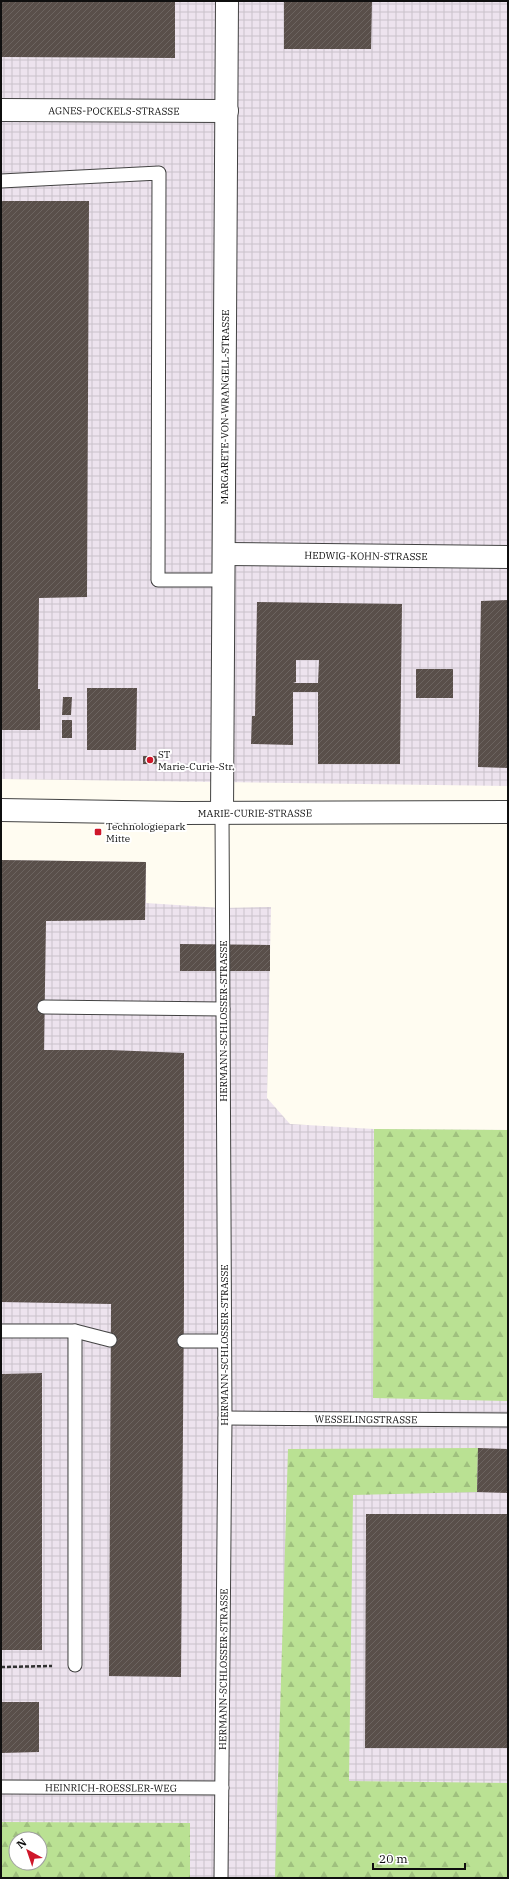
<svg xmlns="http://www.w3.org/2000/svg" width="509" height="1879" viewBox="0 0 509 1879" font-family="'IBM Plex Serif',serif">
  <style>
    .industrial { fill: url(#industrial-grid); fill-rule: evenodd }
    .forest { fill: url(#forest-firs); fill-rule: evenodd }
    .building { fill: url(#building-hatch); fill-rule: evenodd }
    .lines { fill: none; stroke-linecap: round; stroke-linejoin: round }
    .service-casing { stroke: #424242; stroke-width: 15 }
    .minor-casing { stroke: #424242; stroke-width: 24 }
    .path { stroke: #313131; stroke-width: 2.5; stroke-dasharray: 4 2; stroke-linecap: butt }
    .service { stroke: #fff; stroke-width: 13 }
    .minor { stroke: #fff; stroke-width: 22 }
    .poi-dot { fill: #cf172a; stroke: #fff; stroke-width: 1.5 }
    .labels { text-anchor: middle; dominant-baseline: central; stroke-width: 4; stroke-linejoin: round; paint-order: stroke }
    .street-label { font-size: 10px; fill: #0f0f0f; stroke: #fff }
    .poi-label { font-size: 10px; fill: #0f0f0f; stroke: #fff; text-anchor: start }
  </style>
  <defs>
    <pattern id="industrial-grid" width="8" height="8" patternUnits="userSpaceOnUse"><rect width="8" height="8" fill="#ede3ee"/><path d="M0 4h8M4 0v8" fill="none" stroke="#cac2cb"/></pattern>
    <pattern id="forest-firs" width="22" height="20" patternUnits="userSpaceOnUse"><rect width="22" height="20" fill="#bae193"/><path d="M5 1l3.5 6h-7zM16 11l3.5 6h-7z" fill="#9fc07e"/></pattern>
    <pattern id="building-hatch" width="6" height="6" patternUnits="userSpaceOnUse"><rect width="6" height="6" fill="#594f4a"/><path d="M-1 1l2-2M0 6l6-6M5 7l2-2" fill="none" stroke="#6c6460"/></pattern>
  </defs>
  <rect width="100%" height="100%" fill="#fffcf1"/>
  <path class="industrial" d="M1,1H508V786L1,779Z
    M1,860L146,862V903L222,908L271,907L267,1098L290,1124L374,1129L508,1130V1878H1ZM16,1839H40V1863H16Z"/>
  <path class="forest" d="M374,1129L508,1130V1401L373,1398Z
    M478,1448L477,1492L353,1495L349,1781L508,1783V1878H275L288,1449Z
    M2,1822L190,1823V1878H2ZM16,1839H40V1863H16Z"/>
  <path class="building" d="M1,1H175V58L1,57Z
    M284,1H372L371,49H284Z
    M1,201H89L87,597L39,598L38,689H40V730H1Z
    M508,600V768L478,767L481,601Z
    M257,602L402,604L400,764H318V692H293V745L251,744L252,716H255ZM296,660H319L318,683H293L296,682Z
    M416,669H453V698H416Z
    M87,688H137L136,750H87Z
    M63,697H72L71,715H62Z
    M62,720H72V738H62Z
    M143,756H157V764H143Z
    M1,860L146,862L145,920L46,921L44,1050H110L184,1053V1303L181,1677L109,1676L111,1304L1,1302Z
    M180,944L270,945V971H180Z
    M42,1373V1650H1V1374Z
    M478,1448L508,1449V1493L477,1492Z
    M366,1514H508V1748H365Z
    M1,1702H39V1752L1,1753Z"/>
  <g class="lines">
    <defs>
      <g id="service">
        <path d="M1,181L159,173L158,580H224"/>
        <path d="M44,1007L223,1009"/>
        <path d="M1,1331H75L110,1340"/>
        <path d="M75,1331V1665"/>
        <path d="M184,1341H224"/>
        <path id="s1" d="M225,1418L508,1420"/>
        <path id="s2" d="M1,1787L222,1788"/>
        <path id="s3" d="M221,1878L225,1418L222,812"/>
      </g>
      <g id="minor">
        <path id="s4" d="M1,110L227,111"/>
        <path id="s5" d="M224,554L508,557"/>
        <path id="s6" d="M1,810L182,813L508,812"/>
        <path id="s7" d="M222,812L227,1"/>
      </g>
    </defs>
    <use href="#service" class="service-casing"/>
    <use href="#minor" class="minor-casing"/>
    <path class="path" d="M1,1667L52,1666"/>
    <use href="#service" class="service"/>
    <use href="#minor" class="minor"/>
  </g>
  <g class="poi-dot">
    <circle cx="150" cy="760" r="4"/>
    <rect x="94" y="828" width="8" height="8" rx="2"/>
  </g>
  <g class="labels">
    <g class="street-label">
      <text stroke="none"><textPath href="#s4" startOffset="113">AGNES-POCKELS-STRASSE</textPath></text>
      <text stroke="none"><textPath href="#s7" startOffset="405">MARGARETE-VON-WRANGELL-STRASSE</textPath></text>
      <text stroke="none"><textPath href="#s5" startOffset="142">HEDWIG-KOHN-STRASSE</textPath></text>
      <text stroke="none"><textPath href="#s6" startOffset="254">MARIE-CURIE-STRASSE</textPath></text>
      <text transform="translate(223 1021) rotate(-90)">HERMANN-SCHLOSSER-STRASSE</text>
      <text transform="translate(224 1345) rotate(-90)">HERMANN-SCHLOSSER-STRASSE</text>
      <text stroke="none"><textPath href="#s1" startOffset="141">WESSELINGSTRASSE</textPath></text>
      <text stroke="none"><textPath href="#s3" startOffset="209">HERMANN-SCHLOSSER-STRASSE</textPath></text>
      <text stroke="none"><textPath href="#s2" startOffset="110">HEINRICH-ROESSLER-WEG</textPath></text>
    </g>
    <g class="poi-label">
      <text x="158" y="754">ST<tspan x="158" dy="12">Marie-Curie-Str.</tspan></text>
      <text x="106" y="826">Technologiepark<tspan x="106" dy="12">Mitte</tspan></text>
    </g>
  </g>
  <rect width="509" height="1879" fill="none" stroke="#0f0f0f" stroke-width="4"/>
  <g transform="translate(28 1851) rotate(320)"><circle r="19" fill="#ffffff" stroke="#9f9f9f"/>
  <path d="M0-3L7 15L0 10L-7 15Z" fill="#cf172a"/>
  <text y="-6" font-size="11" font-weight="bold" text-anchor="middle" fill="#0f0f0f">N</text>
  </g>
  <path d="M373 1863v6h92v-6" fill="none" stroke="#0f0f0f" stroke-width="2"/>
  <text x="379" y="1863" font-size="12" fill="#0f0f0f" stroke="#ffffff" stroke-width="3" paint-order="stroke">20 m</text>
</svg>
